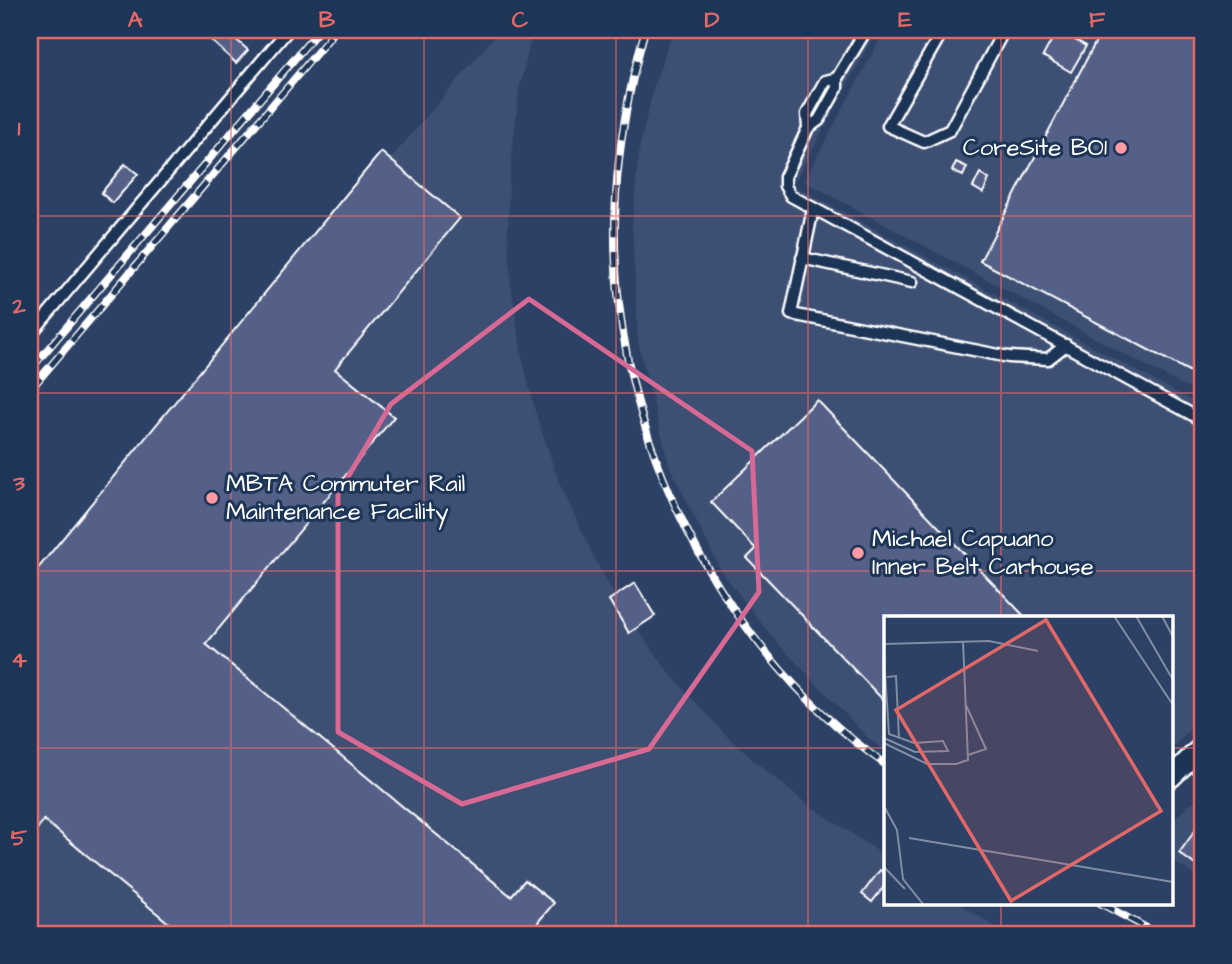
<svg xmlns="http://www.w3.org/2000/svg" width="1232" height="964" viewBox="0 0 1232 964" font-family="'Architects Daughter',sans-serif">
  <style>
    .built { fill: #3c4f73 }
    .building { fill: #546188; stroke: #fff; stroke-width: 2 }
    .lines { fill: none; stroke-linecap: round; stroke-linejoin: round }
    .service-casing { stroke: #fff; stroke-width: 15 }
    .minor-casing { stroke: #fff; stroke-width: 24 }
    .service { stroke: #1d3557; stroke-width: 10 }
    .minor { stroke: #1d3557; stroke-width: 19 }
    .rail-casing { stroke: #fff; stroke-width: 8 }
    .rail { stroke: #1d3557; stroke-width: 5; stroke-dasharray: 16; stroke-linecap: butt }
    .marked { fill: none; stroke: #d76994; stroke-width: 5; stroke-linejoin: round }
    .grid { fill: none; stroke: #e26868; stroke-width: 2; stroke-opacity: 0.55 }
    .poi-dot { fill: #ff9aa2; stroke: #1d3557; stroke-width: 2.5 }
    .labels { text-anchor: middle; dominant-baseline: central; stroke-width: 6; stroke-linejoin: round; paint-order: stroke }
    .poi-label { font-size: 24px; fill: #fff; stroke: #1d3557; text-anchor: start }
    .inset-road { fill: none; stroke: #808da3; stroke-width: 2 }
    .view { fill: #e26868; fill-opacity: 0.15; stroke: #e26868; stroke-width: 3.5 }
    .inset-edge { fill: none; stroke: #fff; stroke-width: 3.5 }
    .neatline { fill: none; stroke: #e26868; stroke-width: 2.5 }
    .grid-label { font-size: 23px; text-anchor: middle; font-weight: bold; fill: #e26868 }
  </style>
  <rect width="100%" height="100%" fill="#2c4165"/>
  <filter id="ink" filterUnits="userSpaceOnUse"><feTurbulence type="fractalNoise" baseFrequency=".0143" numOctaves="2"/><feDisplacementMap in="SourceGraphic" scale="14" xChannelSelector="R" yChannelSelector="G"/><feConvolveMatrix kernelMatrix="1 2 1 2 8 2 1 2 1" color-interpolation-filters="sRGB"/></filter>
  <g filter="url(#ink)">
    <path class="built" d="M500,30H533L519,91L509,182L508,234L511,285L523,361L535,411L560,485L593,555L611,589L640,633L671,675L723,732L752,759L802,800L885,856L886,903H958L1007,934H30V583Z
      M673,30H877L793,185L1202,406V716L1171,750V618H886L885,751L868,738L771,636L721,571L669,465L638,343L632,224L640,144L655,82Z
      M885,30H1202V396L804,181Z
      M1202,793V879L1171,861V822Z"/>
    <path class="building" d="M211,30H238L232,36L248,50L236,63L206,36Z
      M1057,30L1086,46L1071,72L1043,56Z
      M1102,30H1193L1202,35V378L980,261Z
      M381,152L460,218L335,369L394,417L206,644L511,896L525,880L554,903L538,922L552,934H182L44,820L30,838V578Z
      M956,162L967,167L963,176L952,171Z
      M125,164L138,174L113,203L101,193Z
      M980,173L989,179L983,193L973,187Z
      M817,400L1026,618H886V703L747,558L756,549L711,502Z
      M635,583L655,616L629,633L609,600Z
      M1202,821V870L1179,853Z
      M880,870L886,874V884L872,902L862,894Z"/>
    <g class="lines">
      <defs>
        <path id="service" d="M943,30L888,126L924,142L950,130L1004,30
          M837,78L825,81L807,114L808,128L819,120L837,88V78L866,30
          M808,128L785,177V186L791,196L1202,420
          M813,209L791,314L1009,357L1048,359L1066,345
          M802,258L912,282
          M30,335L288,30"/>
        <path id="minor" d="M1171,777L1202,747"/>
      </defs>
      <use href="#service" class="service-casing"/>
      <use href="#minor" class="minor-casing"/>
      <use href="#service" class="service"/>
      <use href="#minor" class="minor"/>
      <defs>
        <path id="rail" d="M645,30C630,84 619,140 616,196C603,413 708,639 886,765
          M30,370L319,30
          M30,390L336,30
          M1100,903L1158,934"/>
      </defs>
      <use href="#rail" class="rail-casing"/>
      <use href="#rail" class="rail"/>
    </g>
  </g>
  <path class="marked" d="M529,299L752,451L759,592L649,749L462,804L338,732V494L391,404Z"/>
  <path class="grid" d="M231,30V934M424,30V934M616,30V934M808,30V934M1001,30V618M30,216H1202M30,393H1202M30,571H1202M30,748H886M1171,748H1202M1001,903V934"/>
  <g class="poi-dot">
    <circle cx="1121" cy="148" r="7"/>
    <circle cx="212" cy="498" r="7"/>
    <circle cx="858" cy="553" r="7"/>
  </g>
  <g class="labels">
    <g class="poi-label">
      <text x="1107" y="148" text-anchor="end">CoreSite BO1</text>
      <text x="226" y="484">MBTA Commuter Rail<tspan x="226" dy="28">Maintenance Facility</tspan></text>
      <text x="872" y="539">Michael Capuano<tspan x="872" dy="28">Inner Belt Carhouse</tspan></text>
    </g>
  </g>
  <g transform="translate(884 616)">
    <rect width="289" height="289" fill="#2c4165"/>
    <path class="inset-road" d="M230,0L289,89M252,0L289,64M278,0L289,21M0,28L105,25L154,35M0,41L5,118L30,127L59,125L64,135L31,136L0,122M3,61L12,60L15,122M81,87L102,133L84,139M0,127L43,148H72H61M72,148L84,144L79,25M0,190L13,214L19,263L39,288M25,222L289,266M0,251L21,273"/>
    <path class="view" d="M162,4L277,195L127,285L12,94Z"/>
    <rect width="289" height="289" class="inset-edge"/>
  </g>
  <rect width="1232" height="964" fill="none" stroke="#1d3557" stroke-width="77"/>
  <rect x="38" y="38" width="1156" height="888" class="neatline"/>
  <g class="grid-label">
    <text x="135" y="27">A</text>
    <text x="327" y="27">B</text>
    <text x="520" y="27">C</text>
    <text x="712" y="27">D</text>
    <text x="905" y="27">E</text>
    <text x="1097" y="27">F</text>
    <text x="19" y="135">1</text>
    <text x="19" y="313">2</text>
    <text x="19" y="490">3</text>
    <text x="19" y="667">4</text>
    <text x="19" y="845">5</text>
  </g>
</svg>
